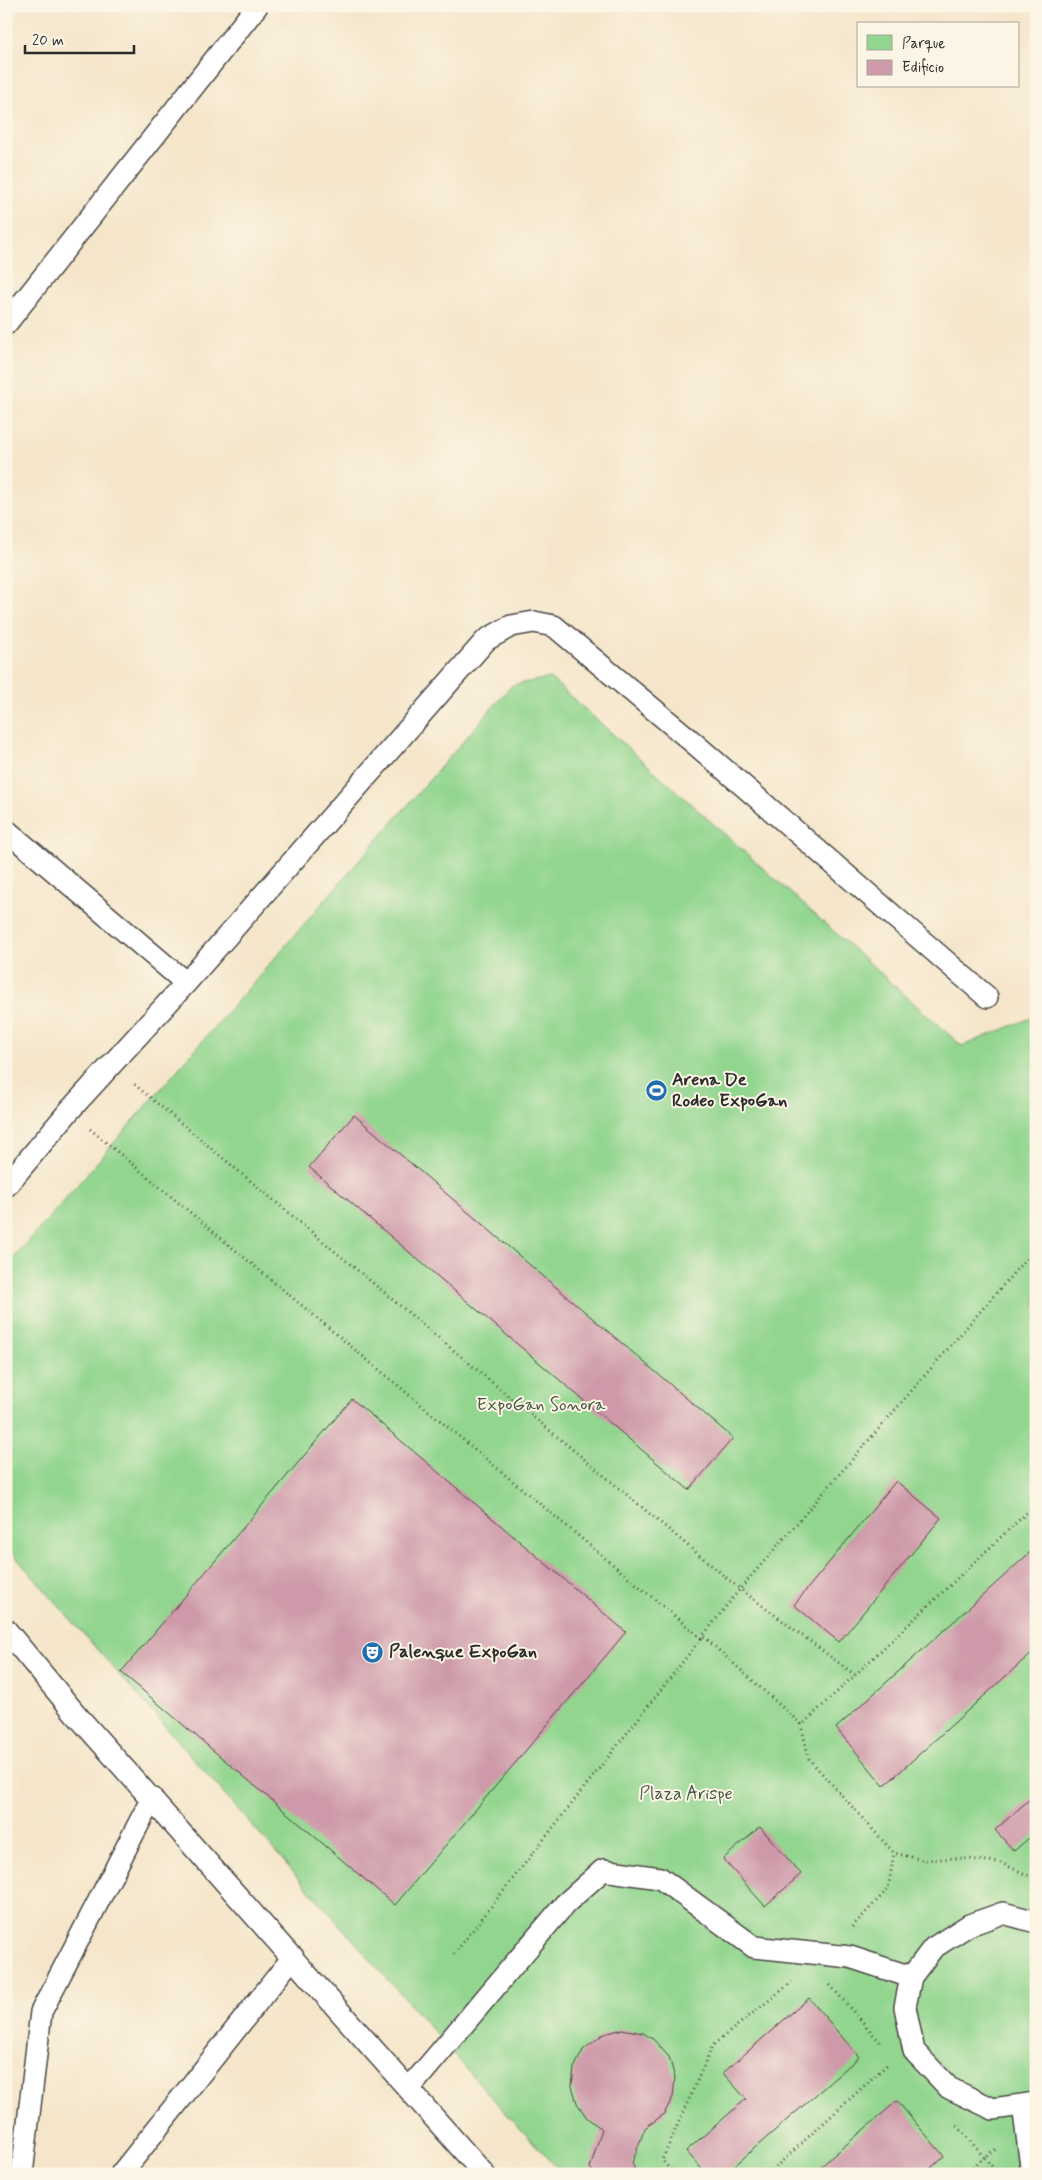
<svg xmlns="http://www.w3.org/2000/svg" width="1042" height="2180" viewBox="0 0 1042 2180" font-family="Mynerve,sans-serif">
  <style>
    .green { fill: #91d58e; stroke: #5e805c }
    .building { fill: #ce99a9 }
    .lines { fill: none; stroke-linecap: round; stroke-linejoin: round }
    .service-casing { stroke: #494743; stroke-width: 24 }
    .path { stroke: #494743; stroke-width: 3; stroke-dasharray: 1 4; stroke-linecap: butt }
    .service { stroke: #fff; stroke-width: 21 }
    .labels { text-anchor: middle; dominant-baseline: central; stroke-width: 4; stroke-linejoin: round; paint-order: stroke }
    .poi-label { font-size: 18px; font-weight: bold; fill: #2b2b2b; stroke: #fcf5e5; text-anchor: start }
    .park-label { font-size: 18px; fill: #445644; stroke: #fcf5e5 }
  </style>
  <rect width="100%" height="100%" fill="#fcf5e5"/>
  <filter id="ink" filterUnits="userSpaceOnUse"><feTurbulence type="fractalNoise" baseFrequency=".02" numOctaves="2"/><feDisplacementMap in="SourceGraphic" scale="10" xChannelSelector="R" yChannelSelector="G"/><feConvolveMatrix kernelMatrix="1 2 1 2 8 2 1 2 1" color-interpolation-filters="sRGB"/></filter>
  <filter id="wash" filterUnits="userSpaceOnUse"><feTurbulence type="fractalNoise" baseFrequency=".0096" numOctaves="4" result="noise"/><feDisplacementMap in="SourceGraphic" scale="20" xChannelSelector="R" yChannelSelector="G"/><feGaussianBlur stdDeviation="1.12" result="paint"/><feColorMatrix in="noise" values="0 0 0 0 0 0 0 0 0 0 0 0 0 0 0 0 0 1.4 0 .05"/><feComposite in="paint" operator="in"/></filter>
  <g filter="url(#wash)">
    <rect width="100%" height="100%" fill="#f5e6cb"/>
    <path class="green" d="M550,678L962,1046L1036,1016V2174H563L503,2110L6,1546V1267L512,685Z"/>
    <g id="blocks">
      <path class="building" d="M354,1115L733,1438L689,1490L309,1167Z
        M352,1399L626,1632L395,1905L121,1672Z
        M896,1481L941,1518L839,1642L794,1605Z
        M1036,1547V1649L884,1786L836,1728Z
        M1032,1797L1036,1801V1832L1014,1851L995,1830Z
        M760,1827L801,1874L765,1906L723,1859Z
        M809,1998L859,2057L725,2174H706L686,2151L746,2099L723,2073Z
        M622,2029L643,2033L654,2040L669,2057L675,2078L673,2097L664,2114L645,2128L632,2163L637,2174H595L590,2168L602,2129L587,2118L577,2103L572,2086L574,2068L583,2050L602,2035Z
        M897,2101L944,2156L924,2174H812Z"/>
    </g>
  </g>
  <g filter="url(#ink)">
    <use href="#blocks" fill-opacity="0" stroke="#494743" stroke-width="1"/>
    <g class="lines">
      <defs>
        <path id="service" d="M6,324L257,6
          M6,830L186,983
          M6,1186L69,1111L186,983L486,640L511,626L534,622L554,626L695,744L987,997
          M6,1630L74,1712L484,2174
          M1036,1922L1003,1913L969,1925L933,1948L911,1977L905,2007L914,2051L949,2088L993,2109L1036,2103
          M409,2089L565,1904L603,1870L660,1878L754,1947L850,1957L911,1977
          M1023,2105L1032,2174
          M22,2174L41,2012L152,1798
          M121,2174L293,1957"/>
      </defs>
      <use href="#service" class="service-casing"/>
      <path class="path" d="M90,1129L701,1638L740,1589L134,1084
        M855,1675L740,1589L1036,1247
        M801,1724L809,1759L894,1853L923,1860L958,1858L999,1862L1036,1879
        M852,1927L888,1889L894,1853
        M454,1954L703,1636L802,1725L1036,1504
        M830,1985L880,2042
        M957,2126L984,2157L965,2174
        M674,2174L662,2160L713,2045L792,1982
        M768,2174L888,2064
        M998,2174L984,2157L999,2147"/>
      <use href="#service" class="service"/>
    </g>
  </g>
  <defs>
    <symbol id="stadium-disc" viewBox="-11 -11 22 22"><circle r="9.5" fill="#1f6fb2" stroke="#fcf5e5"/><path d="M0-5a6.5 5 0 1 0 0 10a6.5 5 0 1 0 0-10ZM-3.5-1.8h7v3.6h-7Z" fill="#fff"/></symbol>
    <symbol id="theatre-disc" viewBox="-11 -11 22 22"><circle r="9.5" fill="#1f6fb2" stroke="#fcf5e5"/><path d="M-5-5.5Q0-4 5-5.5V0Q5 5 0 6Q-5 5-5 0ZM-3.3-2.5H-1v1.5H-3.3ZM1-2.5H3.3v1.5H1ZM-2.8 1Q0 5.5 2.8 1Z" fill="#fff"/></symbol>
  </defs>
  <g fill-rule="evenodd">
    <use href="#stadium-disc" x="644" y="1078" width="25" height="25"/>
    <use href="#theatre-disc" x="360" y="1640" width="25" height="25"/>
  </g>
  <g class="labels">
    <g class="poi-label">
      <text x="672" y="1080">Arena De<tspan x="672" dy="21">Rodeo ExpoGan</tspan></text>
      <text x="389" y="1652">Palenque ExpoGan</text>
    </g>
    <g class="park-label">
      <text x="541" y="1405">ExpoGan Sonora</text>
      <text x="686" y="1794">Plaza Arispe</text>
    </g>
  </g>
  <rect width="1042" height="2180" fill="none" stroke="#fcf5e5" stroke-width="25"/>
  <rect x="857" y="22" width="162" height="65" fill="#fcf5e5" stroke="#a8a49b"/>
  <rect x="867" y="35" width="25" height="15" fill="#91d58e" stroke="#a8a49b"/>
  <text x="902" y="48" font-size="15" fill="#2b2b2b">Parque</text>
  <rect x="867" y="60" width="25" height="15" fill="#ce99a9" stroke="#a8a49b"/>
  <text x="902" y="72" font-size="15" fill="#2b2b2b">Edificio</text>
  <path d="M25 45v8h109v-8" fill="none" stroke="#2b2b2b" stroke-width="2.5"/>
  <text x="32" y="45" font-size="15" fill="#2b2b2b" stroke="#fcf5e5" stroke-width="4" paint-order="stroke">20 m</text>
</svg>
